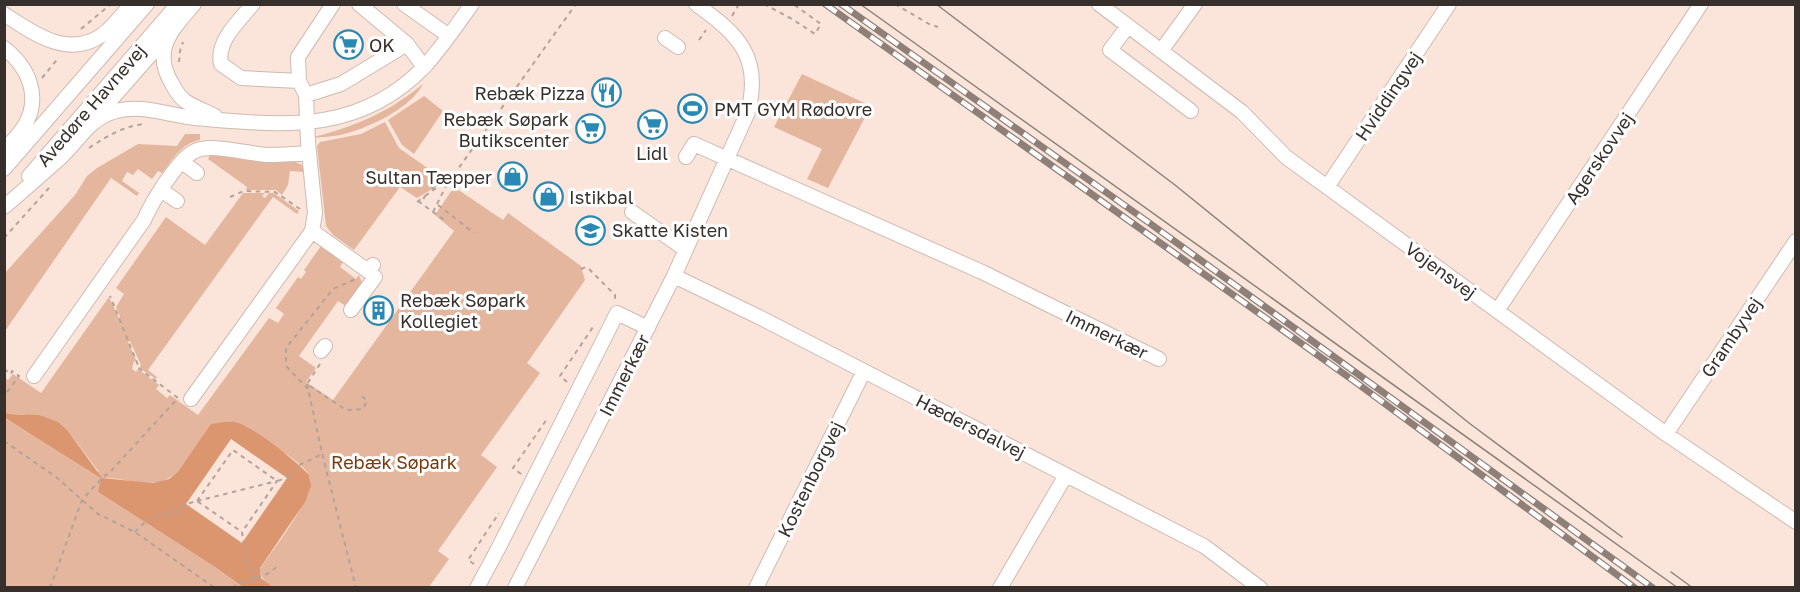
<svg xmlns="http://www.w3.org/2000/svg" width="1800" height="592" viewBox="0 0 1800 592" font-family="'Golos Text',sans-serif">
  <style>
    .green { fill: #e3b69d }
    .forest { fill: #db956f; fill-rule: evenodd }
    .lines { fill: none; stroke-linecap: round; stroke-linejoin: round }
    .minor-casing { stroke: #cfbaaf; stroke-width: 16 }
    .path { stroke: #b4a39b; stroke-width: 2; stroke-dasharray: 4.5 4.5; stroke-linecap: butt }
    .minor { stroke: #fff; stroke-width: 14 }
    .tram { stroke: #8e8079; stroke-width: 1.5 }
    .rail-casing { stroke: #8e8079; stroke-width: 7 }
    .rail { stroke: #fff; stroke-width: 4.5; stroke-dasharray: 14; stroke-linecap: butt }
    .labels { text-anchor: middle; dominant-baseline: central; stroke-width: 6; stroke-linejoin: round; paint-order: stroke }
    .poi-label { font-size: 18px; fill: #372f2b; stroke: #fff; text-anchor: start }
    .street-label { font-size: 18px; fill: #372f2b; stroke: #fff }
    .park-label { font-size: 18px; fill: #78380c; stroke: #fff }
  </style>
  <rect width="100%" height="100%" fill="#fbe5da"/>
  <path class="green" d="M802,74L871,106L828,188L807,179L822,149L774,127Z
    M423,84C411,108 369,128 344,134C333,137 322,137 310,138C356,126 386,114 423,84Z
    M424,96L443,111L414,154L402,145L388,120Z
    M385,122L399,148L446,181L417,198L400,187L354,250L333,235L326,226L317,146L320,142L361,134Z
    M185,134H200V140C182,143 172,160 162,173L158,171L152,179L138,169L133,175L127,172L122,181L139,193L137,196L111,178L5,331V273L75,195L87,176L97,168L138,144L177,146Z
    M210,155L293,161L302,165L304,172L290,171L288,185L282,195L276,190H246L247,187L208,159Z
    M454,187L503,220L508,213L581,266L585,280L527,363L540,373L481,455L497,467L438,551L449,559L429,587L272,588C264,581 261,578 260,569C271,551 318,495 309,475C304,463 259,436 246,427C230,438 172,481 158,482C139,485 121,477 102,478L98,492L215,567L243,587H5L4,418L51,446L99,472L68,431L23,414H7L5,406V378L8,380L13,374L41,393L109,297L119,318L120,317L116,307L124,294L116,288L166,217L205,245L243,193H265L262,196L265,198L269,193H274L299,211L297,214L273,197L148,370L157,377L156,379L139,368L141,365L130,341L128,342L137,362L134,361L132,369L136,372L138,369L159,385L156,389L167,398L170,395L198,415L269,318L278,323L284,314L276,308L298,277L301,279L306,272L304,270L321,246L343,262L340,267L356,279L359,275L362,283L346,306L338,301L299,356L316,368L306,382L333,400L454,231L435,215Z"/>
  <path class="forest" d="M5,406L7,414L39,415L58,422L68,431L102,478L153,483L169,479L178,472L211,424C218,423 228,421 235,422C254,427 295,460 309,475L311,486L305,502L260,568L261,578L272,587H243L215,567L98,492L101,478L5,418ZM231,439L287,478L242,543L186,504Z"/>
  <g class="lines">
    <defs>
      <path id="minor" d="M194,4C172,30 152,49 171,82C174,88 180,97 185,101C194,107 205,111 215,116
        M253,4C239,21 216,41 221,64L241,78L299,81
        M359,4L407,44
        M404,4L449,36
        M1099,4L1242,112L1286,157L1666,434L1796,522
        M4,14C33,33 68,59 102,35C113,27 122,15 131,4
        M1128,26L1110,50L1191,111
        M665,38L678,47
        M4,48C29,67 41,97 25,125C19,135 11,142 4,151
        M1161,51L1195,4
        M306,95L341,84L407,44L424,67
        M96,117L166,37
        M686,157L694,144L982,272L1159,359
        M182,162L197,173
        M4,169L147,4
        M29,176L178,4
        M1327,187L1449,4
        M161,190L177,201
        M4,207C23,191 41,175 59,159C78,142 88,120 113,112C140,103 167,115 194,118C281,125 358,136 425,66C442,47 457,25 472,4
        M632,212L686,250
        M312,231L368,271L373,265
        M674,276L759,317L1204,546L1260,588
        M351,310L375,277L368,271
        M1497,311L1701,4
        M321,351L325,346
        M34,376L144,220C152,202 176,162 193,152C210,142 247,154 267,155C280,155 295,154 309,153
        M191,399L312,231L315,213L308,142L306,95L299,81L298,57L333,4
        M1666,434L1796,241
        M477,588L499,547L617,313L648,328
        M515,588L674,276L748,112C762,57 739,35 696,4
        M756,588L864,371
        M1000,588L1066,475"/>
    </defs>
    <use href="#minor" class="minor-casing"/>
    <path class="path" d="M764,4L792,19L815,34L821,24L793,4
      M895,4L929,24L938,27
      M732,16L739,4
      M81,29L111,4
      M699,40L706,30
      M179,62L180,51L183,42
      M42,78L59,57
      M89,148C107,136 122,127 143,124
      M430,168L433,191
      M425,196L453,176L576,4
      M230,197L244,191L275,192L300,209
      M418,201L444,220
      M417,202L425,196L421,203
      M438,205L474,233
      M433,212L447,184
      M4,238L49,188
      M581,269L586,267L589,269L615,295V299
      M320,364L307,384L346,410L363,409L367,401L360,394
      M4,369L11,374L12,371L19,376L4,396
      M567,382L560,376L593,327
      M307,384L322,453L356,588
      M308,389L286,366V348L333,289L356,279
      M4,441L56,477L98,514L135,532L215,588
      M521,474L513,468L547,419
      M197,501L277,481L242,532L246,561L256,580
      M197,501L233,450L277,481C292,477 292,469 303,463C310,460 316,458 322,453
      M135,532L145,522L156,516L176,512L186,504L197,501L242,532
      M474,564L468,560L499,513
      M50,588L82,500L102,478L111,471L178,398L137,367L138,365L110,296
      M232,588C249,575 262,583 279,564"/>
    <use href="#minor" class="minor"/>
    <path class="tram" d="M860,4L1678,588
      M936,4L1175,185L1469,423L1622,537
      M1671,572L1693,588"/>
    <defs>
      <path id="rail" d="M825,4L1354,381L1635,588
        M841,4L1148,222L1653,588"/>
    </defs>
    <use href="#rail" class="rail-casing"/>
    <use href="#rail" class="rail"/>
  </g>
  <defs>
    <symbol id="supermarket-ring" viewBox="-11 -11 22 22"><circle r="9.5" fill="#fff" stroke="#2a88b4" stroke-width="1.5"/><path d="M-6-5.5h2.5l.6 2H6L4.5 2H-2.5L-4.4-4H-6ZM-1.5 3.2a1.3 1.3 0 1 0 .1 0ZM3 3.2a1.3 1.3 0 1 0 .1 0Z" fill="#2a88b4"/></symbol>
    <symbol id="restaurant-ring" viewBox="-11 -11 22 22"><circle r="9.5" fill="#fff" stroke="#2a88b4" stroke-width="1.5"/><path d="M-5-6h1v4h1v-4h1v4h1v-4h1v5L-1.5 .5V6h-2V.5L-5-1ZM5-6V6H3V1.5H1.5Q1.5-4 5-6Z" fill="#2a88b4"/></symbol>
    <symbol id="stadium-ring" viewBox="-11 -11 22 22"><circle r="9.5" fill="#fff" stroke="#2a88b4" stroke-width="1.5"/><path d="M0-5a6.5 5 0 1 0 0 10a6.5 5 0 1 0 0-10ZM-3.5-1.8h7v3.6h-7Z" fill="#2a88b4"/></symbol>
    <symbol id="shop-ring" viewBox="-11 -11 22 22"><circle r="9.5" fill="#fff" stroke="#2a88b4" stroke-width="1.5"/><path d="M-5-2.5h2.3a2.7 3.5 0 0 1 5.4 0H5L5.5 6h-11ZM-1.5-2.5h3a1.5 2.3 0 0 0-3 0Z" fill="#2a88b4"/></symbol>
    <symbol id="school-ring" viewBox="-11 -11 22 22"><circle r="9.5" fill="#fff" stroke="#2a88b4" stroke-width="1.5"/><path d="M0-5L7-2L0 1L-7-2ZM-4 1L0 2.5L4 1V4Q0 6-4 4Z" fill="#2a88b4"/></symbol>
    <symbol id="building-ring" viewBox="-11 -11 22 22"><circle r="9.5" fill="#fff" stroke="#2a88b4" stroke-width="1.5"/><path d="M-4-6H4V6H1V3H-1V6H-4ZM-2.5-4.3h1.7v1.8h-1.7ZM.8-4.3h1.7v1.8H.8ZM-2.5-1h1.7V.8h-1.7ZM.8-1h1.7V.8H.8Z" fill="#2a88b4"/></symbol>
  </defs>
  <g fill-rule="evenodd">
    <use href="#supermarket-ring" x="332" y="28" width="33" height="33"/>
    <use href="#restaurant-ring" x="590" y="76" width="33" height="33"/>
    <use href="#stadium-ring" x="676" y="92" width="33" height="33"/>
    <use href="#supermarket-ring" x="636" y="108" width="33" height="33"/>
    <use href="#supermarket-ring" x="574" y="112" width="33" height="33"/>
    <use href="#shop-ring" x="496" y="160" width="33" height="33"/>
    <use href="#shop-ring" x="532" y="180" width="33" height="33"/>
    <use href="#school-ring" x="574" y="214" width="33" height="33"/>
    <use href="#building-ring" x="362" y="294" width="33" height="33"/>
  </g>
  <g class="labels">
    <g class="poi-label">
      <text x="369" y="45">OK</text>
      <text x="585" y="93" text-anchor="end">Rebæk Pizza</text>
      <text x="714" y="109">PMT GYM Rødovre</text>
      <text x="569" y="119" text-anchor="end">Rebæk Søpark<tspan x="569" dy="21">Butikscenter</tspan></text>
      <text x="652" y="153" text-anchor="middle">Lidl</text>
      <text x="492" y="177" text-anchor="end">Sultan Tæpper</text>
      <text x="569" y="197">Istikbal</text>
      <text x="612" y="230">Skatte Kisten</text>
      <text x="400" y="300">Rebæk Søpark<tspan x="400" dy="21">Kollegiet</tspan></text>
    </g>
    <g class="street-label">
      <text transform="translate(1388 96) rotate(-56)">Hviddingvej</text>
      <text transform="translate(91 105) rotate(-49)">Avedøre Havnevej</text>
      <text transform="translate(1599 158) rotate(-56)">Agerskovvej</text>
      <text transform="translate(1441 270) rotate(36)">Vojensvej</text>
      <text transform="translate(1107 334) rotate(26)">Immerkær</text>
      <text transform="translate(1731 337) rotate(-56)">Grambyvej</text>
      <text transform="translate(624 375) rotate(-63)">Immerkær</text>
      <text transform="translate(971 426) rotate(27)">Hædersdalvej</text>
      <text transform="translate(810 479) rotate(-64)">Kostenborgvej</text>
    </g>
    <g class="park-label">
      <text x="394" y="462">Rebæk Søpark</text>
    </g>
  </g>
  <rect width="1800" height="592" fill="none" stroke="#372f2b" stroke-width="12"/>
</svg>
